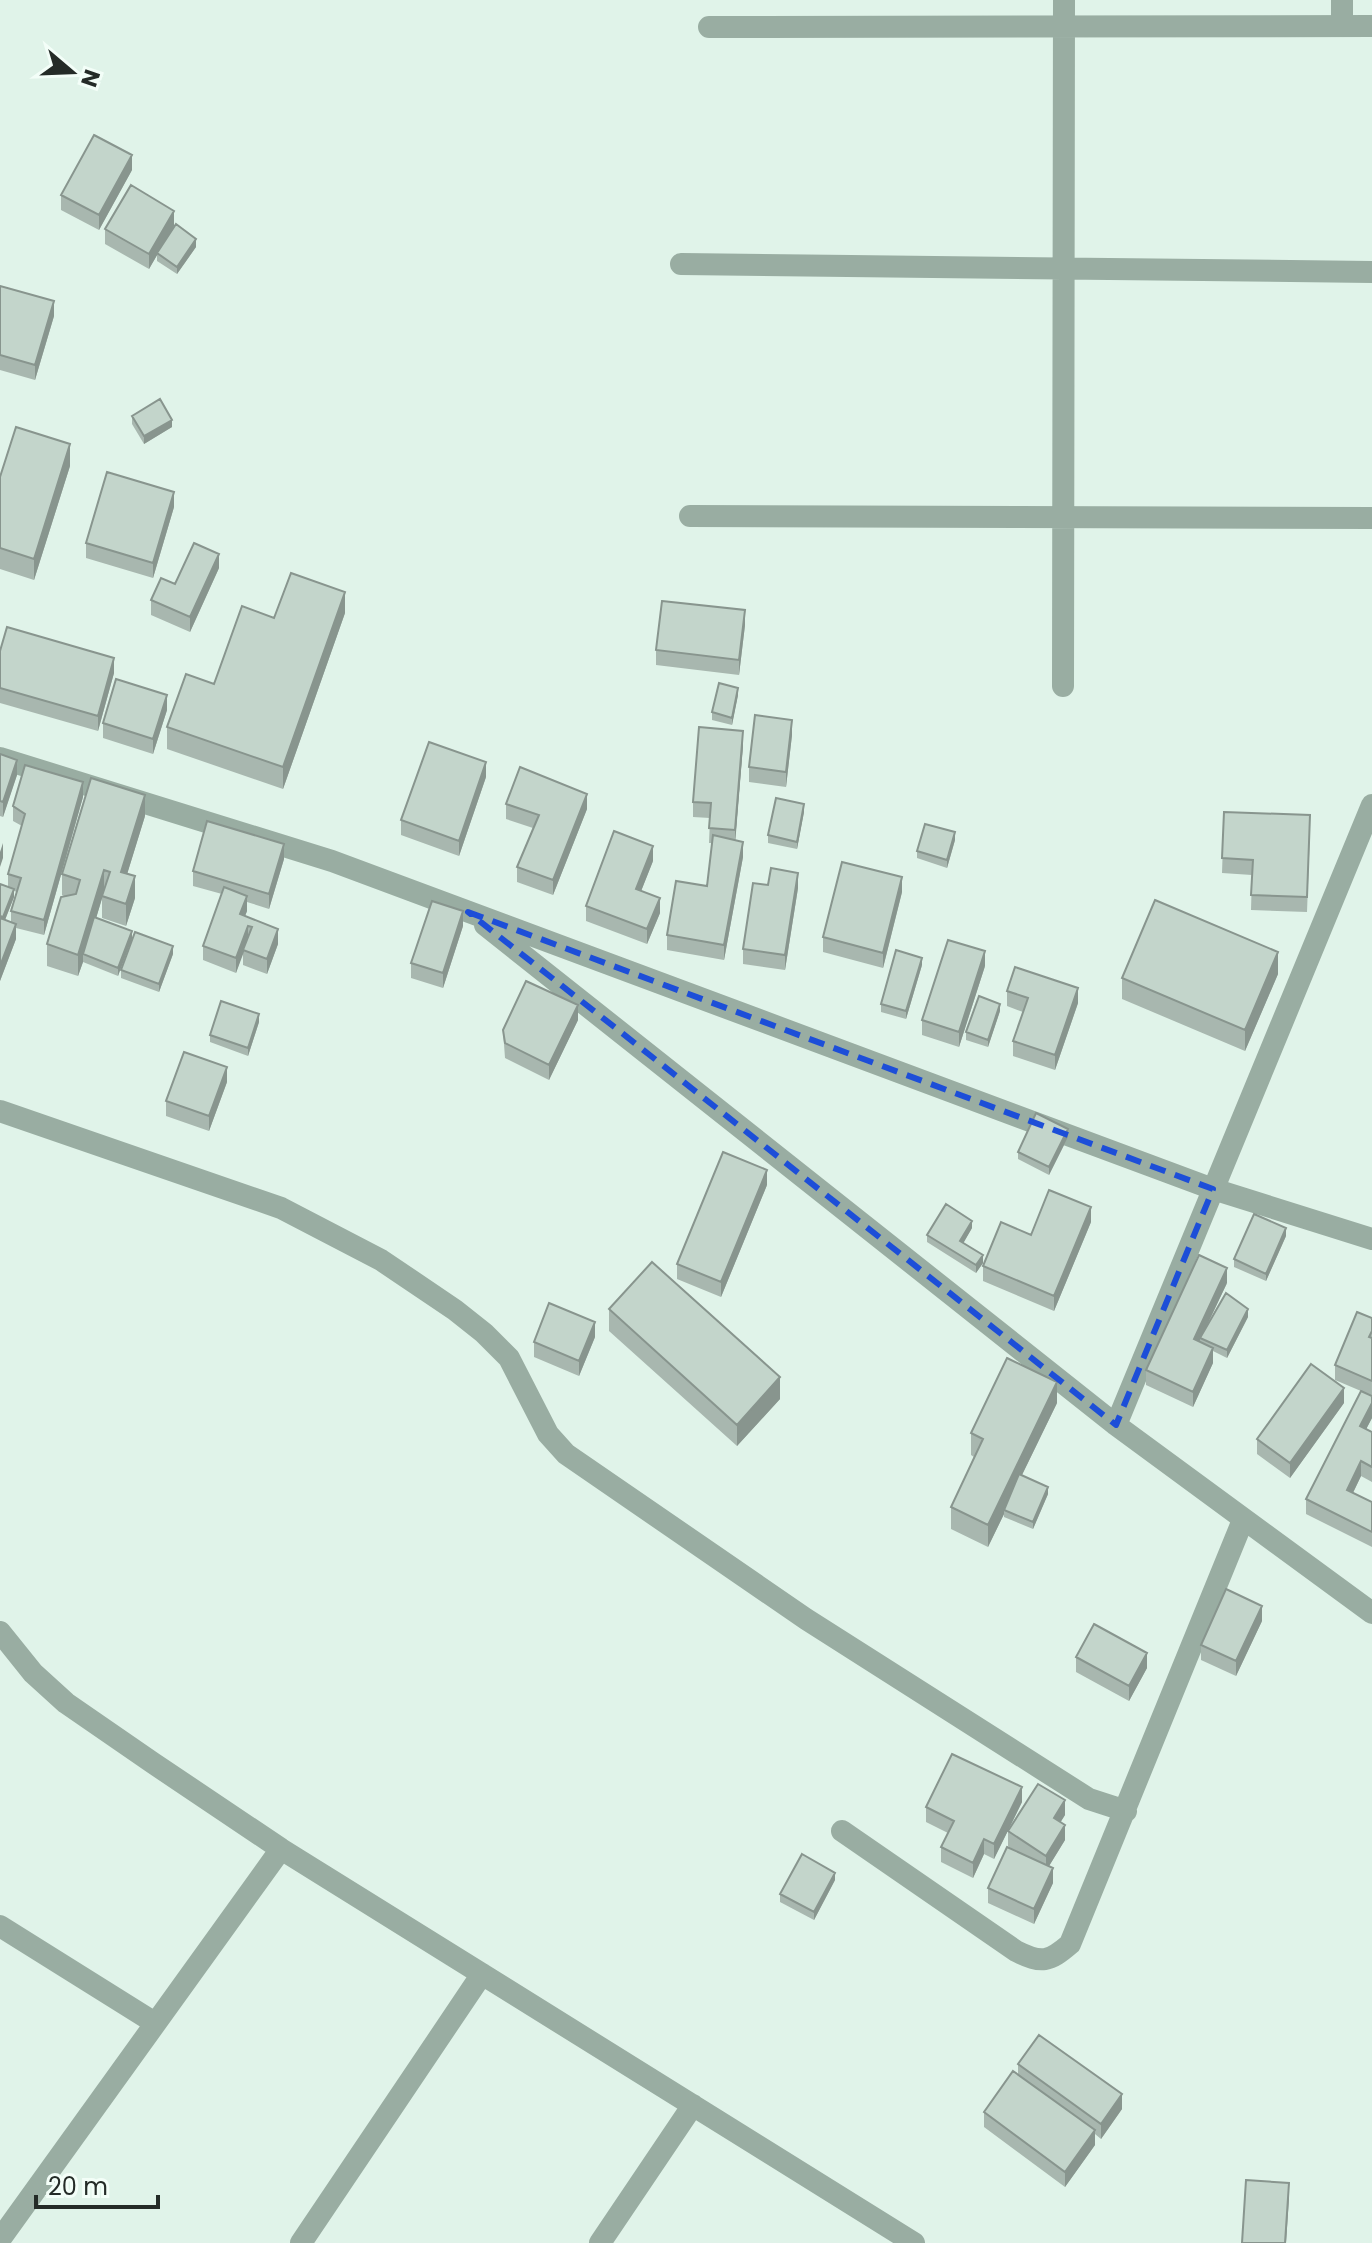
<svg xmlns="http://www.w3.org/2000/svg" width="1372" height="2243" viewBox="0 0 1372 2243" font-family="Poppins,sans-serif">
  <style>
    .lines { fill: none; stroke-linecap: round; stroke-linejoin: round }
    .minor { stroke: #99ada2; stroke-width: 22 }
    .wall { fill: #a8b7af; fill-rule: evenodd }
    .shaded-wall { fill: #88958e }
    .building { fill: #c3d5cb; stroke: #88958e; stroke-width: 2 }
    .marked { fill: none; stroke: #1d4ed8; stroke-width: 6; stroke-dasharray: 16 10; stroke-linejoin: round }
  </style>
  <rect width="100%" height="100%" fill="#e0f3e9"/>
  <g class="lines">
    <path class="minor" d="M1342,0V26
      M709,27L1372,26
      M681,264L1372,272
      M690,516L1372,518
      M1063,686L1064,0
      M0,758L332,861L1213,1189L1372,1239
      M485,925L1116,1425L1372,1613
      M0,1111L281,1208L381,1260L455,1310L484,1333L509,1358L548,1434L566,1454L806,1619L1089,1799L1126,1811
      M1116,1425L1372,805
      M0,1632L33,1673L66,1703L153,1763L281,1849L914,2243
      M842,1831L1016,1951C1042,1964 1049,1962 1070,1944L1243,1520
      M0,1926L155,2023
      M1,2238L281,1849
      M301,2243L482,1974
      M600,2243L693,2105"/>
  </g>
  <path class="wall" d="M132,170L99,230L61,210V195Z
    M174,226L166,238L196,247L177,274L157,261V255L149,269L105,244V229Z
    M0,286L54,316L35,380L0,370Z
    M132,416L172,427L144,444L132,424Z
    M70,466L34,580L0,569V477Z
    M174,507L153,578L86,558V543Z
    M219,568L190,632L151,615V600Z
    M345,613L283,789L167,749V727L214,684L274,618Z
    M745,625L739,675L656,665V650Z
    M0,651L114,673L98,731L0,703Z
    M738,695L732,725L712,720V712Z
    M167,710L153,754L103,738V723Z
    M792,735L786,787L749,782V767Z
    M743,746L735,840L743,857L724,960L667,950V935L707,886L712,843H709L710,818L693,817V802Z
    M0,754L17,775L3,817L0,816Z
    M486,777L459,856L401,835V820Z
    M83,797L44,935L16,928V939L0,981V884L8,887V874L22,826L13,821V806ZM14,891L17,892L11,911V922L5,920L14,897Z
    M506,804L587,809L553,895L517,882V867L533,828L506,819Z
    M804,812L797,849L768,843V835Z
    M1224,812L1310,830L1307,912L1251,910L1252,875L1222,873Z
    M145,816L127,874L135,898L126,926L102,918V898L96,918L132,931L118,976L83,962L78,976L47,966V944L64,896L62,895V874Z
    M955,840L947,868L917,858V851Z
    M284,859L269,909L247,902V911L245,916L278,944L267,974L243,965V952L236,973L203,960V946L222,894L193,886V871Z
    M653,861L641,891L660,913L647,944L586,921V906Z
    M768,885L798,888L785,970L743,964V949Z
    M902,892L883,968L823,952V937Z
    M463,926L443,988L411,978V963Z
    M173,954L159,992L121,978V970Z
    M922,965L906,1019L881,1012V1004Z
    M985,966L959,1047L922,1035V1020Z
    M1278,974L1245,1051L1122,999V978Z
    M1007,991L1078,1003L1055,1070L1013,1056V1041L1023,1012L1007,1006Z
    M1000,1011L988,1047L966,1040V1032Z
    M578,1020L549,1080L505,1058L503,1030Z
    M259,1022L248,1056L210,1042V1035Z
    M227,1082L209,1131L166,1116V1101Z
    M1068,1137L1049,1175L1018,1159V1152Z
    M767,1185L721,1297L677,1279V1264Z
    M1091,1222L1054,1311L983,1281V1266L1031,1235Z
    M972,1228L963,1243L983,1263L976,1273L927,1242V1235Z
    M1286,1236L1266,1281L1234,1267V1259Z
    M1227,1283L1207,1325L1248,1317L1227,1358L1213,1351V1363L1193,1407L1146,1385V1370Z
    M609,1309L780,1399L737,1446L609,1331Z
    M1372,1318V1418L1366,1429L1372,1432V1482L1361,1476L1353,1493L1372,1502V1547L1306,1514V1499L1361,1391L1335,1380V1365Z
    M595,1337L579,1376L534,1357V1342Z
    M1057,1403L1022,1475L1048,1494L1033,1529L1004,1517V1514L988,1547L951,1529V1507L974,1457L971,1455V1433Z
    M1344,1403L1290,1478L1257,1454V1439Z
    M1262,1621L1236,1676L1201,1660V1645Z
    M1076,1657L1147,1668L1129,1701L1076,1672Z
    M1022,1802L994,1859L984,1854L973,1878L941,1862V1847L948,1833L926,1822V1807Z
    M1065,1815L1060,1822L1065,1840L1049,1866L1053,1883L1034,1924L988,1903V1888L1013,1850L1008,1846V1831Z
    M835,1880L814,1920L780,1902V1894Z
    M1018,2064L1122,2109L1101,2139L1095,2134V2145L1065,2187L984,2127V2112L1018,2074Z"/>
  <path class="shaded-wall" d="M132,155V170L99,230V215Z
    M174,211V226L149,269V254Z
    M196,239V247L177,274V267Z
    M54,301V316L35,380V365Z
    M172,420V427L144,444V436Z
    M70,444V466L34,580V559Z
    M174,492V507L153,578V563Z
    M219,554V568L190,632V617Z
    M345,592V613L283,789V767Z
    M745,610V625L739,675V660Z
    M114,658V673L98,731V716Z
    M738,688V695L732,725V718Z
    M167,695V710L153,754V739Z
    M792,720V735L786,787V772Z
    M743,731V746L735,845V830Z
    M17,760V775L3,817V802Z
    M486,762V777L459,856V841Z
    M83,782V797L44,935V920Z
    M587,794V809L553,895V880Z
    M145,795V816L121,894V872Z
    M804,804V812L797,849V842Z
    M955,832V840L947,868V860Z
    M743,842V857L724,960V945Z
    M3,843V858L0,867V852Z
    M284,844V859L269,909V894Z
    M653,846V861L636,904V889Z
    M104,870V892L85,955L83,954V962L78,976V955Z
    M798,873V888L785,970V955Z
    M135,876V898L126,926V904Z
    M902,877V892L883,968V953Z
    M14,889V897L3,925V917Z
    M247,896V911L240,929V914Z
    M660,898V913L647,944V929Z
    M463,911V926L443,988V973Z
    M16,924V939L0,981V966Z
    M248,926V941L236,973V958Z
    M278,929V944L267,974V959Z
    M132,931V939L118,976V968Z
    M173,946V954L159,992V984Z
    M985,951V966L959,1047V1032Z
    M1278,952V974L1245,1051V1030Z
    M922,958V965L906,1019V1011Z
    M1078,988V1003L1055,1070V1055Z
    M1000,1004V1011L988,1047V1040Z
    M578,1005V1020L549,1080V1065Z
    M259,1014V1022L248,1056V1048Z
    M227,1067V1082L209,1131V1116Z
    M1068,1129V1137L1049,1175V1167Z
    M767,1170V1185L721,1297V1282Z
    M1091,1207V1222L1054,1311V1296Z
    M972,1221V1228L960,1249V1241Z
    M1286,1228V1236L1266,1281V1274Z
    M983,1255V1263L976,1273V1265Z
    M1227,1268V1283L1201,1338H1200V1341L1194,1339Z
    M1248,1309V1317L1227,1358V1350Z
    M595,1322V1337L579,1376V1361Z
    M1213,1348V1363L1193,1407V1392Z
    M780,1377V1399L737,1446V1425Z
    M1057,1382V1403L1005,1510H1004V1514L988,1547V1525Z
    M1344,1388V1403L1290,1478V1463Z
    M1372,1403V1418L1360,1441V1426Z
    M1361,1461V1476L1347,1505V1490Z
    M1048,1487V1494L1033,1529V1522Z
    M1262,1606V1621L1236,1676V1661Z
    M1147,1653V1668L1129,1701V1686Z
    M1022,1787V1802L994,1859V1844Z
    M1065,1800V1815L1054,1833V1818Z
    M1065,1825V1840L1046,1871V1856Z
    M984,1839V1854L973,1878V1863Z
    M1053,1868V1883L1034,1924V1909Z
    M835,1873V1880L814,1920V1912Z
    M1122,2094V2109L1101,2139V2124Z
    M1095,2130V2145L1065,2187V2172Z
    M1289,2183V2198L1286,2243H1285Z"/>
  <path class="building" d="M94,135L132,155L99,215L61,195Z
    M131,185L174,211L149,254L105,229Z
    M176,224L196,239L177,267L157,253Z
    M0,286L54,301L35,365L0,355Z
    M160,399L172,420L144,436L132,416Z
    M16,427L70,444L34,559L0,548V477Z
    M107,472L174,492L153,563L86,543Z
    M194,543L219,554L190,617L151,600L161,578L175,584Z
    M291,573L345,592L283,767L167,727L186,674L214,684L242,606L274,618Z
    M662,601L745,610L739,660L656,650Z
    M7,627L114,658L98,716L0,688V651Z
    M116,679L167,695L153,739L103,723Z
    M719,683L738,688L732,718L712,712Z
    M755,715L792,720L786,772L749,767Z
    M699,727L743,731L735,830L709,828L711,803L693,802Z
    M429,742L486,762L459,841L401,820Z
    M0,754L17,760L3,802L0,801Z
    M25,765L83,782L44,920L11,911L21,878L8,874L25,814L13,806Z
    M520,767L587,794L553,880L517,867L539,815L506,804Z
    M91,778L145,795L121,872L135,876L126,904L102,896L110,872L104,870L78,955L47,944L61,897L76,894L80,880L62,874Z
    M776,798L804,804L797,842L768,835Z
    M1224,812L1310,815L1307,897L1251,895L1253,860L1222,858Z
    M207,821L284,844L269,894L193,871Z
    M925,824L955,832L947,860L917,851Z
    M614,831L653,846L636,889L660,898L647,929L586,906Z
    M713,835L743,842L724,945L667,935L676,881L707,886Z
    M842,862L902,877L883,953L823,937Z
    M771,868L798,873L785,955L743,949L753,883L768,885Z
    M0,884L14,889L3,917L0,916Z
    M224,887L247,896L240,914L278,929L267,959L243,950L252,927L248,926L236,958L203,946Z
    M1155,900L1278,952L1245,1030L1122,978Z
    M432,901L463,911L443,973L411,963Z
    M94,917L132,931L118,968L83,954Z
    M0,918L16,924L0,966Z
    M135,932L173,946L159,984L121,970Z
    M948,940L985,951L959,1032L922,1020Z
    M896,950L922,958L906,1011L881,1004Z
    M1015,967L1078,988L1055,1055L1013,1041L1028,998L1007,991Z
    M526,981L578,1005L549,1065L505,1043L503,1030Z
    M979,996L1000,1004L988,1040L966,1032Z
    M221,1001L259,1014L248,1048L210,1035Z
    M184,1052L227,1067L209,1116L166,1101Z
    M1036,1113L1068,1129L1049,1167L1018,1152Z
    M723,1152L767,1170L721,1282L677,1264Z
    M1049,1190L1091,1207L1054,1296L983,1266L1001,1222L1031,1235Z
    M946,1204L972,1221L960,1241L983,1255L976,1265L927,1235Z
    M1254,1214L1286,1228L1266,1274L1234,1259Z
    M1199,1255L1227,1268L1194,1339L1213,1348L1193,1392L1146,1370Z
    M652,1262L780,1377L737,1425L609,1309Z
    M1226,1293L1248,1309L1227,1350L1200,1338Z
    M549,1303L595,1322L579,1361L534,1342Z
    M1357,1312L1372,1318V1331L1369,1337L1372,1338V1381L1335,1365Z
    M1007,1358L1057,1382L988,1525L951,1507L983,1439L971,1433Z
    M1311,1364L1344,1388L1290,1463L1257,1439Z
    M1361,1391L1372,1396V1403L1360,1426L1372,1432V1467L1361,1461L1347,1490L1372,1502V1532L1306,1499Z
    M1019,1474L1048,1487L1033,1522L1004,1510Z
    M1226,1589L1262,1606L1236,1661L1201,1645Z
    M1094,1624L1147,1653L1129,1686L1076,1657Z
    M952,1754L1022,1787L994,1844L984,1839L973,1863L941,1847L954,1821L926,1807Z
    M1038,1784L1065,1800L1054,1818L1065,1825L1046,1856L1008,1831Z
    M1007,1847L1053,1868L1034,1909L988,1888Z
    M802,1854L835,1873L814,1912L780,1894Z
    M1039,2035L1122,2094L1101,2124L1018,2064Z
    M1013,2071L1095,2130L1065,2172L984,2112Z
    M1246,2180L1289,2183L1285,2243H1242Z"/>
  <path class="marked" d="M468,912L1213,1189L1116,1425L622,1033Z"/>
  <g transform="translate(72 72) rotate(109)" stroke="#f3fef8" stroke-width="6" paint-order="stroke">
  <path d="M0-6L14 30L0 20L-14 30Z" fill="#242b27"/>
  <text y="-12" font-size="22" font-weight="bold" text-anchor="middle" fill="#242b27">N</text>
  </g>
  <path d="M36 2195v12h122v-12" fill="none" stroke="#242b27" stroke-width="4"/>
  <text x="48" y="2195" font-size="24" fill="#242b27" stroke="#f3fef8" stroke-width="6" paint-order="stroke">20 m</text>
</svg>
